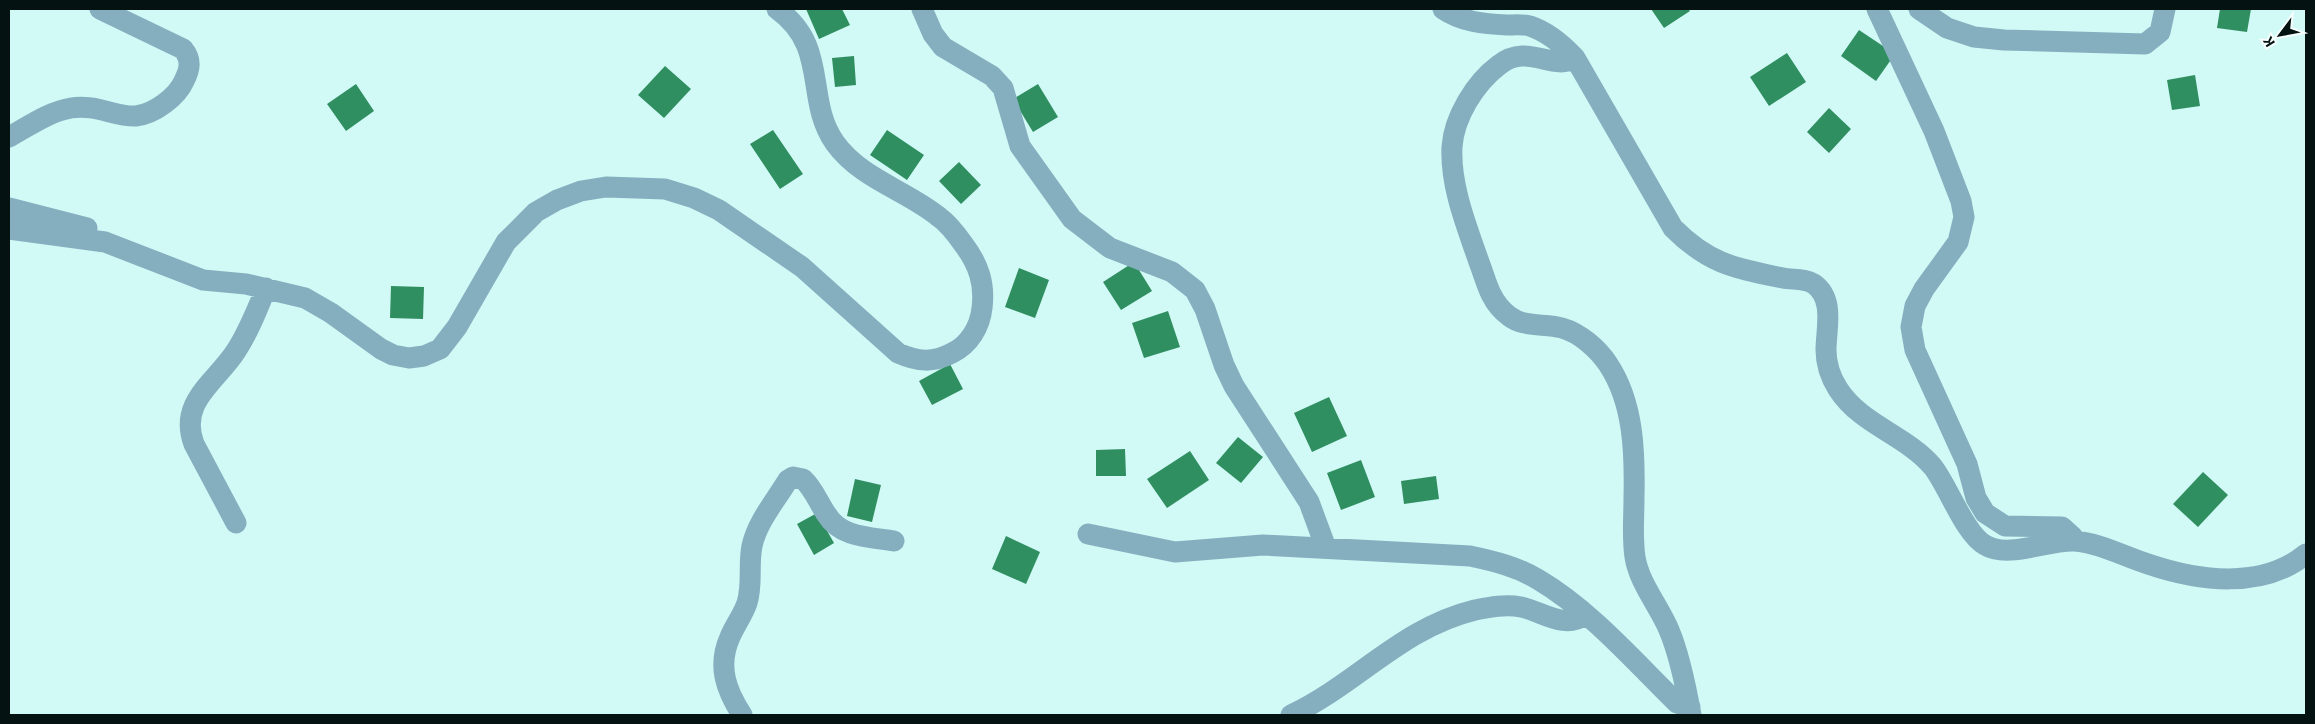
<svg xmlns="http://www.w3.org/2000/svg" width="2315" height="724" viewBox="0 0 2315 724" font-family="'Exo 2',sans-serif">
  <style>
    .building { fill: #308f61 }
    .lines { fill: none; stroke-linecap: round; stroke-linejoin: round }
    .minor { stroke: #85afbf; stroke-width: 21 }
  </style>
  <rect width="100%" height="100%" fill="#d1f9f6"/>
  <path class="building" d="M806,9H842L850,25L819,39Z
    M1651,9H1688L1690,11L1664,28Z
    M2220,9H2251L2247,32L2217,28Z
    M1859,30L1895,54L1876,81L1841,56Z
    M1787,53L1806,82L1769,106L1750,77Z
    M854,56L856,85L835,87L832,58Z
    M665,66L691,89L664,118L638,95Z
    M2195,75L2200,106L2172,110L2167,80Z
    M356,84L374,111L346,131L327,104Z
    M1038,84L1058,117L1033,132L1013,99Z
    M1829,108L1851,129L1829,153L1807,132Z
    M773,130L803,174L780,189L750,144Z
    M887,130L924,155L907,180L870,155Z
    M959,162L981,185L961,204L939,181Z
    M1134,262L1152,291L1121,310L1103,282Z
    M1019,268L1049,280L1035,318L1005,307Z
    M391,286L424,287L423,319L390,318Z
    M1168,311L1180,347L1144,358L1132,323Z
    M950,364L963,389L932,405L919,381Z
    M1329,397L1347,436L1312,452L1294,413Z
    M1238,437L1263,457L1241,483L1216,463Z
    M1125,449L1126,476H1096V450Z
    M1190,451L1209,480L1167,508L1147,479Z
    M1361,460L1375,497L1341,510L1327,473Z
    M2203,472L2228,495L2198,527L2173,504Z
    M1436,476L1439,499L1404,504L1401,481Z
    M855,479L881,485L872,522L847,516Z
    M817,513L834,543L814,555L797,524Z
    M1006,536L1040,552L1026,584L992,569Z"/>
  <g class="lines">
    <path class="minor" d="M922,9L933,34L943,47L992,76L1003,88L1020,146L1072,219L1110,248L1172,272L1195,290L1205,309L1224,365L1234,386L1309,502L1326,548
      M1443,9C1462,22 1484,24 1507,25C1514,25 1523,24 1530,26C1548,32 1562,44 1575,58L1673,228C1709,264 1734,268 1783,278C1793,280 1805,278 1814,284C1835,299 1826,329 1826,350C1826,363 1831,378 1838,389C1861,425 1906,435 1933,467C1949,488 1965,534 1985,545C2008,559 2047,540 2074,541C2100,543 2123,556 2148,564C2198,581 2262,590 2306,554
      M1877,9L1934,131L1961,201L1964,217L1958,242L1924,289L1915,306L1911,327L1915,350L1967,464L1976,498L1985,513L2005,526L2062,527L2073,537
      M1919,9L1947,28L1974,37L2004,40L2145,44L2160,32L2165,9
      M1575,58C1552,72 1528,42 1499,65C1475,83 1454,117 1452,147C1450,186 1467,227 1479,262C1483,272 1486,284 1491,294C1495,302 1502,311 1509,316C1524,328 1545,323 1562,328C1580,333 1598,349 1608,364C1634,403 1635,453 1634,498C1634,518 1632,537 1635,557C1639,583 1659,606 1669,630C1680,656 1686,687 1691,715
      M9,137C29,126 48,112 71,108C96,104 115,117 136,116C154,114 177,97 184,81C190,69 192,60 183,49L100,9
      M9,208L87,228
      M9,229L105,242L203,280L246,284L305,298L331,313L381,349L393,355L409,358L424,356L440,349L457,327L506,242L536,212L557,200L581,191L606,187L665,189L694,198L719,210L802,267L898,353C918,362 933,363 952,353C969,345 980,327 982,308C985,284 979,265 964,245C957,235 949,224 939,217C906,190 861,179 835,143C804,99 830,47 777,9
      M236,523L194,444C178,402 216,382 236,351C249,331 257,310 266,288
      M1088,534L1175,552L1263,545L1470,556C1494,561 1518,567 1539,580C1591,611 1634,661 1677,703L1690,707
      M742,715C726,690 717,666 730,637C735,625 743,615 747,603C753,584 748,565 752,546C757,522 776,500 788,480L793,477L803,479C814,489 819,504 827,515C841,538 871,537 894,541
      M1291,715C1357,684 1401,628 1475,610C1490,607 1506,604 1521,607C1542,611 1564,630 1585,615"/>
  </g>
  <rect width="2315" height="724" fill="none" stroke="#041211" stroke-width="20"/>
  <g transform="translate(2280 35) rotate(238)" stroke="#f7fffe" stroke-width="4" paint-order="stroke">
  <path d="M0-4L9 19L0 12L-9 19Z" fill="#041211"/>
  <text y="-8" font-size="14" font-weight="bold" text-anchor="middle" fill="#041211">K</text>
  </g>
</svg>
